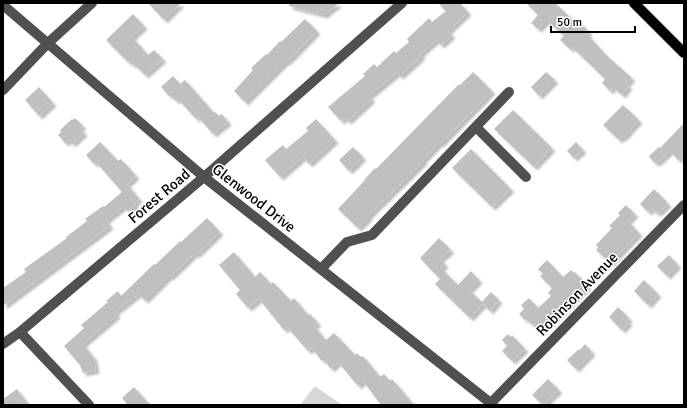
<svg xmlns="http://www.w3.org/2000/svg" width="687" height="408" viewBox="0 0 687 408" font-family="Signika,sans-serif">
  <style>
    .green { fill: #d7d7d7 }
    .building { fill: #c0c0c0; filter: url(#shadow) }
    .lines { fill: none; stroke-linecap: round; stroke-linejoin: round }
    .major-casing { stroke: #dbdbdb; stroke-width: 12 }
    .minor { stroke: #505050; stroke-width: 10 }
    .major { stroke: #000; stroke-width: 10 }
    .labels { text-anchor: middle; dominant-baseline: central; stroke-width: 3; stroke-linejoin: round; paint-order: stroke }
    .street-label { font-size: 15px; fill: #000; stroke: #fff }
  </style>
  <defs>
    <filter id="shadow"><feDropShadow dx="3.5" dy="3.5" stdDeviation="1" flood-color="#0004"/></filter>
  </defs>
  <rect width="100%" height="100%" fill="#fff"/>
  <path class="green" d="M315,386L342,405H300Z"/>
  <path class="building" d="M148,3H181L164,20Z
    M290,3H339L324,15L289,6Z
    M438,3H460L468,12L448,31L452,35L441,45L436,40L420,54L422,56L400,76L397,73L369,96L372,99L348,121L345,118L341,121L328,107L365,76L363,74L374,64L377,67L394,51L396,53L409,42L407,39L429,18L432,22L446,11Z
    M526,3H555L576,23L579,21L589,32L587,34L606,55L632,78L626,84L629,86L622,95L613,87L610,91L602,83L605,79L572,47L570,49L560,40L564,36L547,20L538,29L531,23L538,15Z
    M133,14L144,26L132,37L148,55L154,50L163,59L145,75L134,64L132,65L129,61L128,62L106,40Z
    M305,19L317,31L288,61L285,62L245,102L234,91L253,70L251,68L266,54L267,55L280,41L281,42Z
    M473,72L492,91L440,144L439,143L423,160L424,161L368,216L369,217L358,228L338,209L365,180H364L375,168L376,169L459,84L460,85Z
    M546,72L555,80L539,96L531,87Z
    M173,76L180,84L185,80L214,113L215,112L219,116L222,114L228,122L213,134L198,117L196,119L178,99L176,101L170,95L169,96L161,87Z
    M39,87L53,103L39,116L25,100Z
    M623,105L639,120L623,138L622,137L619,140L603,125Z
    M513,110L552,148L534,167L494,129Z
    M75,118L83,126L80,128L84,133L72,144L69,140L65,143L58,135L61,132L60,130L72,119L73,120Z
    M316,119L335,140L309,164L303,157L280,177L265,160L283,145L286,149L308,131L306,128Z
    M684,123V154L678,160L670,151L657,163V162L655,163L649,157L650,155L659,147L660,148Z
    M100,142L118,161L121,159L136,176L127,184L139,199L134,203L136,205L128,211L124,206L106,220L110,226L3,306V288L26,272L24,269L67,238L66,237L87,221L85,219L103,206L104,207L122,192L96,162L94,164L86,155Z
    M576,142L583,150L574,158L567,151Z
    M353,147L363,157L349,171L339,160Z
    M471,149L511,189L492,207L452,168Z
    M654,189L666,201V202L668,204L658,213L651,209L648,212L640,204Z
    M626,205L635,214L628,221L639,233L610,263L596,250L598,247L596,245L612,228L609,226L620,215L618,213Z
    M207,218L220,232L196,255L195,253L170,277L169,276L145,300L138,294L115,312L117,315L83,344L94,358L96,370L83,373L80,365L64,346L84,328L81,325L108,302L106,301L118,291L121,296L154,264L155,265L180,241L181,242Z
    M439,238L451,250L440,259L445,264L441,268L458,285L471,271L479,280L469,290L482,302L491,292L499,300L490,311L483,304L470,318L435,284L440,279L420,258Z
    M234,252L255,277L260,272L271,284L273,282L291,301L294,298L308,315L310,314L318,323L314,326L326,340L334,333L355,355L357,353L361,357L363,356L380,377L384,374L390,381L392,379L414,405H381L363,381L358,386L338,362L331,369L324,360H321L312,348L308,351L287,327L284,330L259,299L248,308L236,294L240,290L219,265Z
    M669,255L678,265L667,276L657,266Z
    M547,260L563,277L571,270L574,273L575,272L588,286L541,332L526,319L525,320L519,314L524,309L521,305L529,298L538,308L551,296L548,293L552,288L540,276L543,274L538,269Z
    M644,280L658,294L648,305L634,291Z
    M618,307L629,318L627,320L629,322L622,330L609,317Z
    M508,334L511,337L512,335L525,349L512,361L502,351L507,346L502,340Z
    M585,344L592,352L576,369L567,360L579,349L580,350Z
    M548,379L559,390L543,405L532,395Z
    M134,387L150,405H128L122,398Z
    M17,389L26,401L21,405H3V399Z"/>
  <g class="lines">
    <defs>
      <path id="major" d="M634,3L684,53"/>
    </defs>
    <use href="#major" class="major-casing"/>
    <path class="minor" d="M3,5L204,177L493,405
      M3,90L48,43L92,3
      M476,127L526,177
      M321,269L347,242L372,235L509,92
      M20,332L89,405
      M3,344L20,332L204,177L402,3
      M491,403L684,205"/>
    <use href="#major" class="major"/>
  </g>
  <g class="labels">
    <g class="street-label">
      <text transform="translate(159 196) rotate(-40)">Forest Road</text>
      <text transform="translate(254 198) rotate(38)">Glenwood Drive</text>
      <text transform="translate(577 294) rotate(-46)">Robinson Avenue</text>
    </g>
  </g>
  <rect width="687" height="408" fill="none" stroke="#000000" stroke-width="8"/>
  <path d="M551 26v6h84v-6" fill="none" stroke="#000000" stroke-width="2"/>
  <text x="557" y="26" font-size="12" fill="#000000" stroke="#ffffff" stroke-width="3" paint-order="stroke">50 m</text>
</svg>
